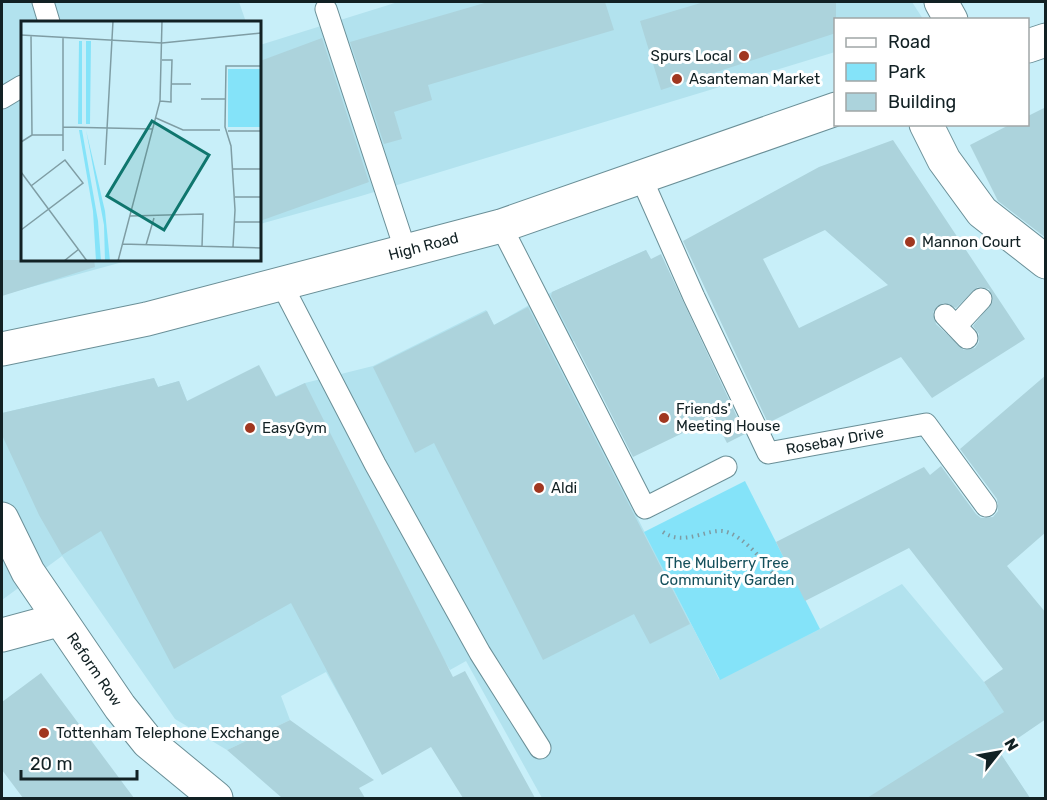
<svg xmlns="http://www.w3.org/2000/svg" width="1047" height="800" viewBox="0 0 1047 800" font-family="Rubik,sans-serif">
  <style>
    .built { fill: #b2e2ee }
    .green { fill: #84e3f9 }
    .building { fill: #acd3dc; fill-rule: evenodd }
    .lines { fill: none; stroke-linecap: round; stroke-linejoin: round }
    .service-casing { stroke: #6a8f97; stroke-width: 23 }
    .pedestrian-casing { stroke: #6a8f97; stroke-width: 35 }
    .minor-casing { stroke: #6a8f97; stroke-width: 35 }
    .primary-casing { stroke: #6a8f97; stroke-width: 35 }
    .path { stroke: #7e9ba3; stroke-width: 4; stroke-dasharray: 1.5 4.5; stroke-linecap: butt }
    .service { stroke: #fff; stroke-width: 21 }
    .pedestrian { stroke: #fff; stroke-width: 33 }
    .minor { stroke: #fff; stroke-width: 33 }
    .primary { stroke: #fff; stroke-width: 33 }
    .poi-dot { fill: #a03720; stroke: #fff; stroke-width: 2 }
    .labels { text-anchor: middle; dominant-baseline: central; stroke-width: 6; stroke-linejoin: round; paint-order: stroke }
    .poi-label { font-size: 15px; fill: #122124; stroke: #fff; text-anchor: start }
    .street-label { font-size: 15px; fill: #122124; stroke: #fff }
    .park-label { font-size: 15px; fill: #15505c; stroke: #fff }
    .inset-road { fill: none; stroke: #7f9da4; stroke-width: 1.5 }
    .view { fill: #0f766e; fill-opacity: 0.15; stroke: #0f766e; stroke-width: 3 }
    .inset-edge { fill: none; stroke: #122124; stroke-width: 3 }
  </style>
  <rect width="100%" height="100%" fill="#c8eff9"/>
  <path class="built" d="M2,2H239L246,22H22V260H130L2,295Z
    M398,2H912L923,19L836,20L835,52L361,196L260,224V45Z
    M646,250L669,296L553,351L719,679L820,629L902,584L984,682L1005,713L982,726L1030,798H542L466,661L450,670L444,660L349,713L326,672L281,696L290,720L227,750L175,719L62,556L2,600V413L154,378L158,387L179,381L187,401L276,396L305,383L373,366L486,310L494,325L552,292Z"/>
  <path class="green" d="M745,481L820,629L720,680L644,532Z"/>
  <path class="building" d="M488,2H605L614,30L428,85L432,100L394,112L402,139L384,144L350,42Z
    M704,2H836V33L661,90L640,21Z
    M322,38L369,182L260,221V61Z
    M1046,107V238L998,201L970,145L1011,124H1028V116Z
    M893,140L1025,339L932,398L901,357L768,423L683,241L819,167ZM825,230L888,285L799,328L763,259ZM978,287L989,289L993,301L973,326L979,334V342L975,348L964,350L936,324L933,312L943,303L956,308Z
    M646,250L651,259L661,254L745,434L727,443L714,418L633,457L551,296L552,292Z
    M2,260H94L95,267L2,296Z
    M528,307L690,624L650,644L634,614L543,660L434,443L415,453L373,367L487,311L494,325Z
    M259,365L276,397L305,383L453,677L465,671L535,798H463L431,747L382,775L291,603L174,669L101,531L62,555L39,515L2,435V413L154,378L158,387L179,381L187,401Z
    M1046,375V532L1007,566L1046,613V719L999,751L1030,798H867L1004,712L984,682L1003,669L909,548L805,601L776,542L924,467L930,475L941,466L976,514L981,518L993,517L998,511L997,499L960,449Z
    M41,673L134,798H23L2,770V702Z
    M290,720L374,780L359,788L365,798H282L227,750Z"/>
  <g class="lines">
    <defs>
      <g id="service">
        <path d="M43,2L49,22"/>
        <path d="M326,9L406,252"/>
        <path d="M2,98L22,86"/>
        <path id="s1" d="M640,175L694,297L768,453L926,424L986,506"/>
        <path d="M501,226L645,508L726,467"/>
        <path d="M282,285L375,464L480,653L540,748"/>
        <path d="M945,315L967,338"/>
        <path d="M956,326L981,299"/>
      </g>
      <path id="pedestrian" d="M926,124L944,160L982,212L1046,262"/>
      <g id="minor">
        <path d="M941,2L951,20"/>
        <path id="s2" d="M2,519L28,572L120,707L148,742L216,798"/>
        <path d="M2,635L58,620"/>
      </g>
      <g id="primary">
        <path d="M1028,46L1046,40"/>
        <path id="s3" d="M2,349L147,319L501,226L836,109"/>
      </g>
    </defs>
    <use href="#service" class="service-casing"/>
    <use href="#pedestrian" class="pedestrian-casing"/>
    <use href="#minor" class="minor-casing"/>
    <use href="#primary" class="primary-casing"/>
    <path class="path" d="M663,532C683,546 704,530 722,531C744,533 772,571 783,588"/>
    <use href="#service" class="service"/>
    <use href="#pedestrian" class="pedestrian"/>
    <use href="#minor" class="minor"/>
    <use href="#primary" class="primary"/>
  </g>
  <g class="poi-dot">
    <circle cx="744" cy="56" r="6"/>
    <circle cx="677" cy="79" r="6"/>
    <circle cx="910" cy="242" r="6"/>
    <circle cx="664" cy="418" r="6"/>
    <circle cx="250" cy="428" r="6"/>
    <circle cx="539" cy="488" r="6"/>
    <circle cx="44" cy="733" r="6"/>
  </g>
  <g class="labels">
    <g class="poi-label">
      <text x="732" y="56" text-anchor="end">Spurs Local</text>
      <text x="689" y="79">Asanteman Market</text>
      <text x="922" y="242">Mannon Court</text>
      <text x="676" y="409">Friends'<tspan x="676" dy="17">Meeting House</tspan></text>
      <text x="262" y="428">EasyGym</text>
      <text x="551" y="488">Aldi</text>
      <text x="56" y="733">Tottenham Telephone Exchange</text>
    </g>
    <g class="street-label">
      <text stroke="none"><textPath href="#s3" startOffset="434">High Road</textPath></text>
      <text stroke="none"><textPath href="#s1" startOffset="374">Rosebay Drive</textPath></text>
      <text stroke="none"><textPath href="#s2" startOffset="177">Reform Row</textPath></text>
    </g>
    <g class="park-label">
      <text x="727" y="563">The Mulberry Tree<tspan x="727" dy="17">Community Garden</tspan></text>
    </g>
  </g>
  <g transform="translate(21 21)">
    <rect width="240" height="240" fill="#c8eff9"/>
    <path d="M58,20H61V103H57ZM65,20H70L69,103H65ZM207,48H240V106H207ZM58,109H61L77,200L80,240H75L72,190ZM65,109L84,190L89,240H84L83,204Z" fill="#84e3f9"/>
    <path class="inset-road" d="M0,14L141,22M10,14L11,114M42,16V130M141,22L240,12M151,63H170M180,78H205M139,80L150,81V72L151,39H141M135,97L162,109H199M42,106L132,108M207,110H240M0,121L11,114H42M84,144L92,0M212,148H240M0,151L66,240M214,176H240M109,195L182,193L181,226M214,201H240M0,209L62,162L44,139L10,165M101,223L240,227M125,224L133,197M212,226L214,189L210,125L204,106L205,45H240M43,240L58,228M97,240L139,80L141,0"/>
    <path class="view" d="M131,100L188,134L143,209L86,175Z"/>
    <rect width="240" height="240" class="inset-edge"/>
  </g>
  <rect width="1047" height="800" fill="none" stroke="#122124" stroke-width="6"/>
  <rect x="834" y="18" width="195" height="108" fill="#ffffff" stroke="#a0a6a7" stroke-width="1.5"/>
  <rect x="846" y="38" width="30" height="9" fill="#ffffff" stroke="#a0a6a7" stroke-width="1.5"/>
  <text x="888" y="48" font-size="18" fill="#122124">Road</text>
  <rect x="846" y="63" width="30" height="18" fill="#84e3f9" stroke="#a0a6a7" stroke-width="1.5"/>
  <text x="888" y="78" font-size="18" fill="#122124">Park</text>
  <rect x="846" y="93" width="30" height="18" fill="#acd3dc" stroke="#a0a6a7" stroke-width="1.5"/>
  <text x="888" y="108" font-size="18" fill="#122124">Building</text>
  <g transform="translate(999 752) rotate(59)" stroke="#ffffff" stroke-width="4.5" paint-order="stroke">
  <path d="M0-4.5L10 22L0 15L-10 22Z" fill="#122124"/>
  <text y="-9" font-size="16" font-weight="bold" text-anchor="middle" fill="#122124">N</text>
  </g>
  <path d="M21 770v9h116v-9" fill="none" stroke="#122124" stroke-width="3"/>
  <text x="30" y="770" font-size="18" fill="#122124" stroke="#ffffff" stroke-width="4.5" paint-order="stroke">20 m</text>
</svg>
